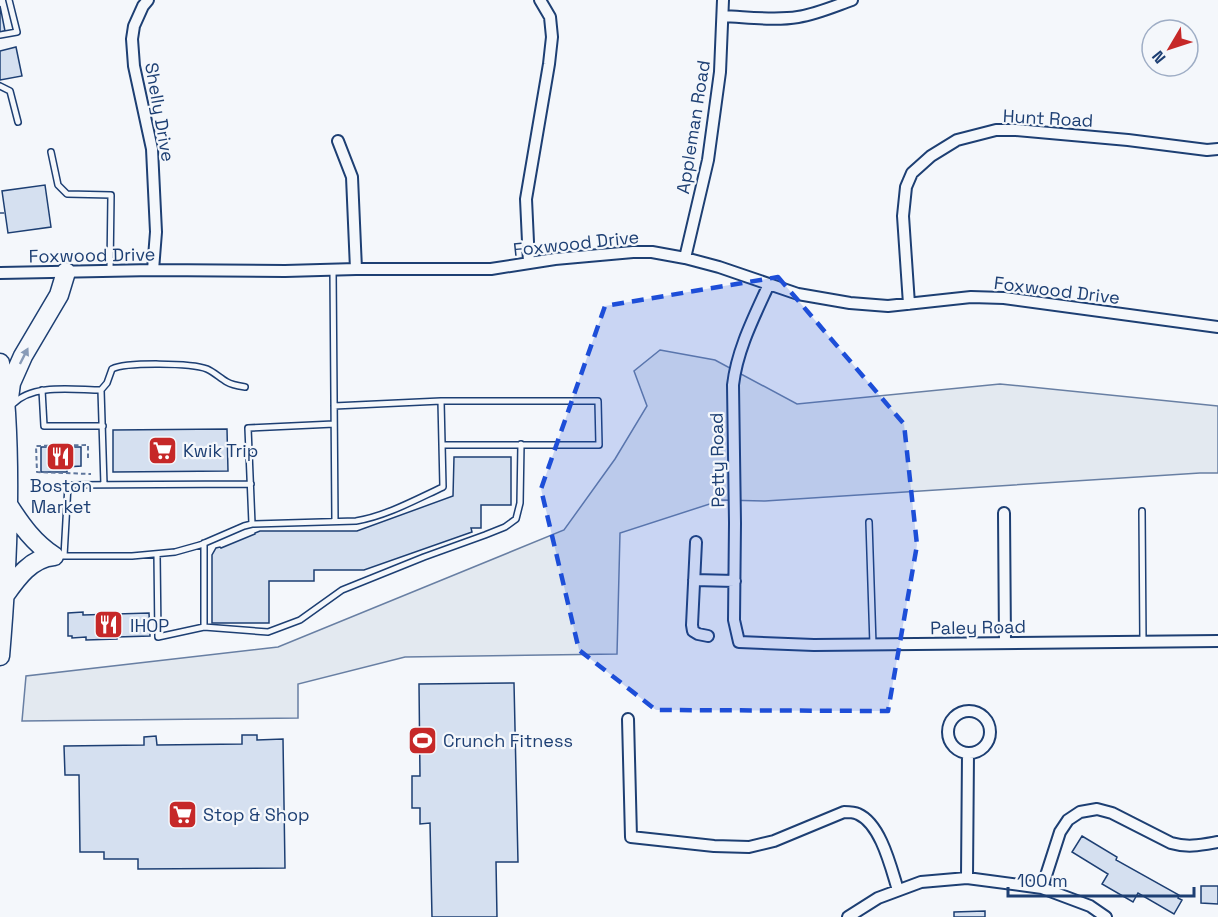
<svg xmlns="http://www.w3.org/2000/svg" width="1218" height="917" viewBox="0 0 1218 917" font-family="'Space Grotesk',sans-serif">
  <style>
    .green { fill: #e3e9f0; stroke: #687fa3; stroke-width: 1.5 }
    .building { fill: #d5e0f0; stroke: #1d3f73; stroke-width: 1.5 }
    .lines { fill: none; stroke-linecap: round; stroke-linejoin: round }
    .service-casing { stroke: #1d3f73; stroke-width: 8 }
    .minor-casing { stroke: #1d3f73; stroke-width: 14 }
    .primary-casing { stroke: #1d3f73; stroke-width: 21 }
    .path { stroke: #5e769c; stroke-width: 2; stroke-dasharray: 4.5 3; stroke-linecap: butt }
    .service { stroke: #f4f7fb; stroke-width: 5 }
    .minor { stroke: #f4f7fb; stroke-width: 10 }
    .primary { stroke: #f4f7fb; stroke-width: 18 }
    .oneway { fill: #889bb7 }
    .marked { fill: #1d4ed8; fill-opacity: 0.2; stroke: #1d4ed8; stroke-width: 4.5; stroke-dasharray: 12 8; stroke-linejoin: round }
    .labels { text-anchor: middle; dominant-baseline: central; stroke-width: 4.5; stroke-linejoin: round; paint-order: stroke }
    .street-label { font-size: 18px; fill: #1d3f73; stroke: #f4f7fb }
    .poi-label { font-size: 18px; fill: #1d3f73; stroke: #f4f7fb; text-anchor: start }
  </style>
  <rect width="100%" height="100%" fill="#f4f7fb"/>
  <path class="green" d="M660,350L715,360L797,404L1000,384L1218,406V473H1200L765,501L722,500L620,533L617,654L405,657L298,684V718L22,721L26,676L278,647L564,530L615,459L647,406L634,371Z"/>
  <path class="building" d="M0,6L5,31L0,32Z
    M16,47L22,76L0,80V51Z
    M45,185L51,227L8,233L2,191Z
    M227,429L228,471L113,472V430Z
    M41,447H81V466L67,467V472H41Z
    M454,457H511V505H481V528H471L472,532L364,570H314V581H269V623H212V555L216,548L220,547L221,548L255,534V533L260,531H357L453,496Z
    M83,612V615L149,613L150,636L117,637V639L86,640V637L72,638V636H68V613Z
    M514,683L518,862H496L497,917H432L430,823L420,824V808H412V776H420L419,684Z
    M242,735H257V740L283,739L285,868L138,869V859H104V852H80L79,775H65L64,746L144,745V737L156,736L157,745L242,744Z
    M1082,836L1117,857L1116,860L1179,895L1178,898L1182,900L1174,914L1138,893L1133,902L1102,884L1108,874L1072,852Z
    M1201,886H1218V904L1201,903Z
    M985,911V917H954V912Z"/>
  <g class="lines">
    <defs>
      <path id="service" d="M0,35L17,32L9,0
        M0,86L10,91L18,122
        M51,152L58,185L67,194L111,195L110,271
        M333,270L335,521
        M42,390L44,426H103
        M13,404C33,383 75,390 101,390
        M334,406L441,401
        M104,485L101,390L107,383L112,369C126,362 192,363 207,369C214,372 220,378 227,382C232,385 239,386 245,387
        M1142,511L1143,642
        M869,522L873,645
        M252,524L248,428L334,424
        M204,543V627
        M157,554L158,637L204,627L268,632L300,620L342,590L424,557L485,535L505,527L516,519L520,503L521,444
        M56,556H132L175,552L200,545L244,526L252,524L356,521C386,516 415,500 443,487L441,401H598L599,445H442
        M64,556L68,485L251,484"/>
      <path id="minor" d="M148,0L143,6L134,26L132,39L134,66L152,149L156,232L153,270
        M723,16C747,17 774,21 798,17C817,14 835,6 852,0
        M338,141L352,177L356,269
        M685,258L708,160L720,72L723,0
        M529,263L526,199L549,64L552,37L550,17L540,0
        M0,273L153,270L285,271L356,269H491L555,259L633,252H652L685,258L719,267L798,294L850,303L888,306L971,297L1004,298L1218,327
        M769,284C754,317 737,350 733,385L735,523L734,620L739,642L814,645L1218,641
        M909,304L903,216L906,187L912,173L931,156L957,140L996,130H1016L1128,140L1207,150L1218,149
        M1004,513L1005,643
        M696,542L692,625L693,631L698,634L708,636
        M694,580L735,581
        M948 732a21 21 0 1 1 42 0a21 21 0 1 1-42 0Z
        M628,719L631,837L714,846L749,847L774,841L844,812C849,812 854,812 858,814C881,824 891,868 898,890
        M967,878L968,753
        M1042,888L1060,832L1068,820L1080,812L1097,809L1112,813L1171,843C1188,848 1201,845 1218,842
        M848,917L878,898L921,882L967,878L1042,888L1090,906L1106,917"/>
      <path id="primary" d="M0,363C2,380 5,396 6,413C11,494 7,575 0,656
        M9,398L11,383L23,356L59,295L66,272
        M9,506C21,525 34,543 54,556
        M5,595C17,578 31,558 54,556"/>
    </defs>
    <use href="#service" class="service-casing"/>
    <use href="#minor" class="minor-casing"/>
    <use href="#primary" class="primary-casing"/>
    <path class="path" d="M0,213H5
      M88,458V445L36,446L37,472L91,474"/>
    <use href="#service" class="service"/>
    <use href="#minor" class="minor"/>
    <use href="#primary" class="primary"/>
  </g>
  <defs><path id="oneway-solid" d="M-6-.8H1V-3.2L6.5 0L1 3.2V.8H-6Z" transform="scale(1.5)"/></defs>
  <use class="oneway" href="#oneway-solid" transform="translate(24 356) rotate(-63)"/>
  <path class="marked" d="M778,277L904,424L917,545L888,711L656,710L579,650L541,489L605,306Z"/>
  <defs>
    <symbol id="supermarket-square" viewBox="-11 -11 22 22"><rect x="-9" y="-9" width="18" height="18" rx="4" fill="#c62828" stroke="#f4f7fb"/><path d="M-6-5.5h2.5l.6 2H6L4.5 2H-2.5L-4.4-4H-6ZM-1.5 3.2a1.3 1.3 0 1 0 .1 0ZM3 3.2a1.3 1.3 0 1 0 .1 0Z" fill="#fff"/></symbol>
    <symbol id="restaurant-square" viewBox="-11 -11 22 22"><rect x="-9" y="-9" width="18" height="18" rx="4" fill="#c62828" stroke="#f4f7fb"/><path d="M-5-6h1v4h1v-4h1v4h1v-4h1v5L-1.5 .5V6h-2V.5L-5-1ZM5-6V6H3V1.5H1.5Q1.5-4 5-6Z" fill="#fff"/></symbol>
    <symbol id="stadium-square" viewBox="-11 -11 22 22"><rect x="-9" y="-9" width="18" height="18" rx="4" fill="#c62828" stroke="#f4f7fb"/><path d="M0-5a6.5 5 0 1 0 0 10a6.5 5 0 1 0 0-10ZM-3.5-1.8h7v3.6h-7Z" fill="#fff"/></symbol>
  </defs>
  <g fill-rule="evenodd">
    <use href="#supermarket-square" x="146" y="434" width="33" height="33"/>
    <use href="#restaurant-square" x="44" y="440" width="33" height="33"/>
    <use href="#restaurant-square" x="92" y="608" width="33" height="33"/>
    <use href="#stadium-square" x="406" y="724" width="33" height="33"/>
    <use href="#supermarket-square" x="166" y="798" width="33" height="33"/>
  </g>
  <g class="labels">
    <g class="street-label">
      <text transform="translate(160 112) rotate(80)">Shelly Drive</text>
      <text transform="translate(1048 118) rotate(3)">Hunt Road</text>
      <text transform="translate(693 127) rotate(-81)">Appleman Road</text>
      <text transform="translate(576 243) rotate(-6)">Foxwood Drive</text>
      <text transform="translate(92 255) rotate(-1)">Foxwood Drive</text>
      <text transform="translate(1057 290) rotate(7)">Foxwood Drive</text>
      <text transform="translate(717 460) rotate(-91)">Petty Road</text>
      <text transform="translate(978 627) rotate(-1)">Paley Road</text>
    </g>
    <g class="poi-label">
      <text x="183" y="450">Kwik Trip</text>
      <text x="61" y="485" text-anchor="middle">Boston<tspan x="61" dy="21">Market</tspan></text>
      <text x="130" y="625">IHOP</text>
      <text x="443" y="740">Crunch Fitness</text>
      <text x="203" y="814">Stop &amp; Shop</text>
    </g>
  </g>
  <g transform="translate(1170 48) rotate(231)"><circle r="28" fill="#f4f7fb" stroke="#9eadc5" stroke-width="1.5"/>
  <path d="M0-4.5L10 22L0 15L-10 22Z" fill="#c62828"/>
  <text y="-9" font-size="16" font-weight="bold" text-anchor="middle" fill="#1d3f73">N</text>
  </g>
  <path d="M1008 887v9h186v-9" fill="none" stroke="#1d3f73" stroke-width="3"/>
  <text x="1017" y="887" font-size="18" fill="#1d3f73" stroke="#f4f7fb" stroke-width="4.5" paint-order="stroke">100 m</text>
</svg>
